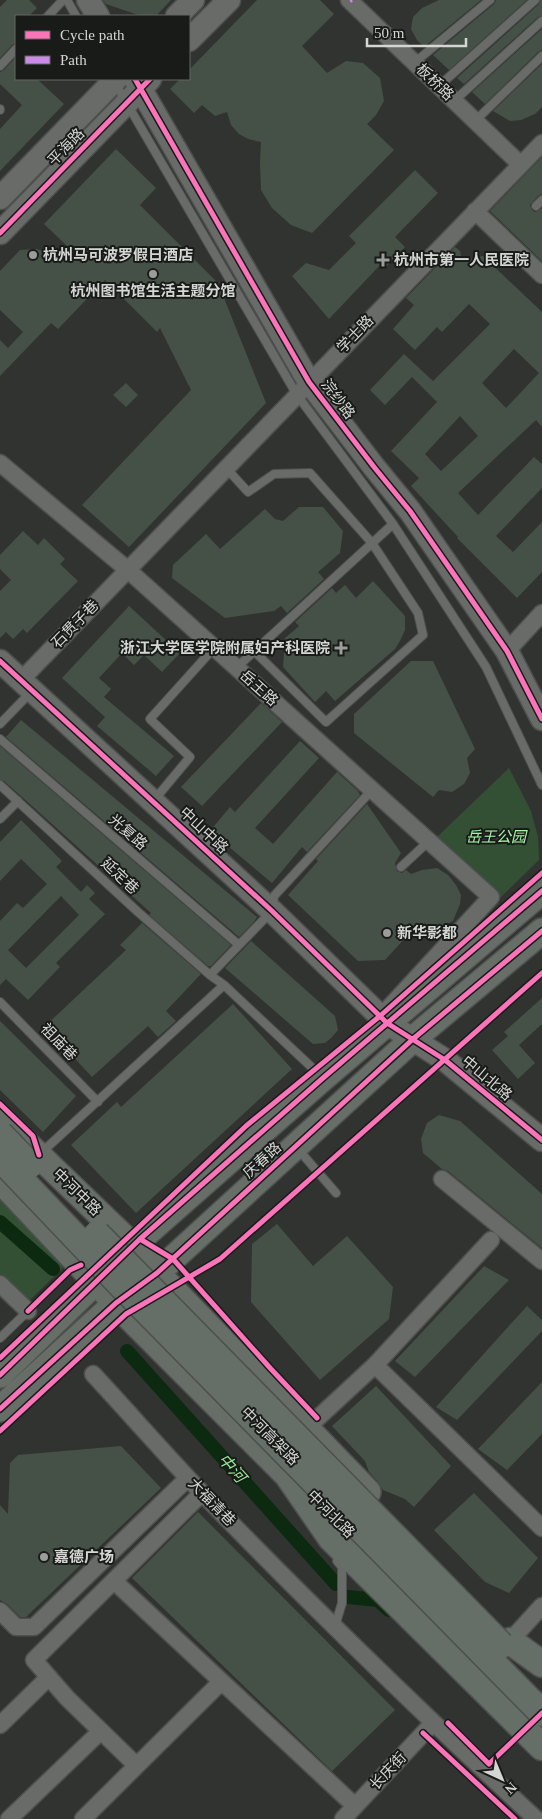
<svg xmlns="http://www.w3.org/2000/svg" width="542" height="1819" viewBox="0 0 542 1819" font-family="'Times New Roman','Noto Sans SC',serif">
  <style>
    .green { fill: #335034 }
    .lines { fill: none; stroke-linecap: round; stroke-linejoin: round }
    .canal { stroke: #0c2a10; stroke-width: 14 }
    .building { fill: #455146; fill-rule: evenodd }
    .service-casing { stroke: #4e504e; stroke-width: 10 }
    .minor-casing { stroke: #4e504e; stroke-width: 19 }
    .secondary-casing { stroke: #4e504e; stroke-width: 25 }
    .primary-casing { stroke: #4e504e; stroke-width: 28 }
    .trunk-casing { stroke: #4e504e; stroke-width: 29 }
    .service { stroke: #696b69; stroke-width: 8 }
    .minor { stroke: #696b69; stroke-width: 16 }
    .secondary { stroke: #696b69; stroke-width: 22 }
    .primary { stroke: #676e68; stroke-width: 25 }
    .trunk { stroke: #666e68; stroke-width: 26 }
    .trunk-bridge-casing { stroke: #4e504e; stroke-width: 29; stroke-linecap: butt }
    .trunk-bridge { stroke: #666e68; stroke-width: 26 }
    .quiet { stroke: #ca8be6; stroke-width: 4; stroke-dasharray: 8 4; stroke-linecap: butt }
    .cycleway-casing { stroke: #191b19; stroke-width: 8 }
    .cycleway { stroke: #fb73b8; stroke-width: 5 }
    .poi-dot { fill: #9b9d9b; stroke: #191b19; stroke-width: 2 }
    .labels { text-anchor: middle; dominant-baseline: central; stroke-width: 4; stroke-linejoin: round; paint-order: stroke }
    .street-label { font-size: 15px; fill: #d4d6d4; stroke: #191b19 }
    .poi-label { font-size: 15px; font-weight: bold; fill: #d4d6d4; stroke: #191b19; text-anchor: start }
    .park-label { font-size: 15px; font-style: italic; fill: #a2f8a7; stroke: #191b19 }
    .water-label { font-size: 16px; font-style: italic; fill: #92e797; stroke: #191b19 }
  </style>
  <rect width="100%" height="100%" fill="#313331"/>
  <path class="green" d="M509,768L531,811L538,837L539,860L501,897L436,838Z
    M0,1194L68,1263L28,1302L0,1274Z"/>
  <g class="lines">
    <path class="canal" d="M0,1222L53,1269
      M127,1351L336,1584
      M348,1597L378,1600L389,1610"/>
  </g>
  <path class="building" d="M7,0H29L37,8L29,16H16V43L12,45L0,58V7Z
    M103,0H171L156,16H141L106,4Z
    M257,0H320L334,14L302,46L327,73L346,61L363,63L380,78L384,101L376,115L367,124L394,150L312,233L291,225L272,208L261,190L260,162L261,142L248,139L239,134L231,125L227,112L215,116L202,105L194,113L170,89L180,79H189V70Z
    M439,0H481L424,47L417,40L411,29L413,17L422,8Z
    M496,0H527L449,70L433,55L494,4Z
    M540,0H542V16L538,17L464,84L457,78L539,4Z
    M542,29V50L538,52L485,104L472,92Z
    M16,57V79H37L64,104L0,171V129L22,105L0,84V72L4,70Z
    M542,64V107L535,114L521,120L510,121L493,111Z
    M116,149L156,188L140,205L218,283L266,403L129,547L82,505L191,390L160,328L157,332L105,280L58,329L51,323L0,376V340L8,348L23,332L0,310V271L20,250L37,249L85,263L44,224Z
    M542,157V194L538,196L530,205L532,210L535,212L542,208V261L490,211Z
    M415,170L438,193L395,237L405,247L387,266L383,262L329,319L292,276L306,263L329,270L356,243L349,236Z
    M455,247L460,251L462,260L483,256L542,312V427L536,420L458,493L478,515L534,457L542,464V488L496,536L513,552L542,522V572L517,598L457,538L458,537L411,486L419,478L391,451L437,402L412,377L385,405L370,390L404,354L433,381L490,324L469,304L442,332L437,327L415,350L393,329L414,305L406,298ZM514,349L539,373L506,408L482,383ZM460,416L478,436L441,471L425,454Z
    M126,383L138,395L126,407L113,395Z
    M299,507H323L343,531L340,553L318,572L324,579L287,613L281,606L274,611L225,618L172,578L173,565L206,534L220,549L265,509L275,519L283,521Z
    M23,531L38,545L44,538L65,559L60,564L78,581L27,633L23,629L13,639L6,632L0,638V591L11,580L0,569V555Z
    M373,581L405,616V630L400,641L395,649L335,701L326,691L315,702L283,667L285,638L299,626L295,622L332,588L336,593L345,585L356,598Z
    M129,606L180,653L162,672L144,655L134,665L122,653L99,678L111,689L104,697L174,756L156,776L97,726L105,717L62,678Z
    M411,661H433L475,749L467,758L470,773L464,784L452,792L439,790L433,797L354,733V714Z
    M261,703L282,722L202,806L181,787Z
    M21,720L257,917L253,923L239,937L6,737Z
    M300,741L319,758L255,828L273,844L337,772L358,791L360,795L307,852L302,847L272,883L210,831L230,807L235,812Z
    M0,746L231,945L211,966H208L149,915L151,913L22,797L4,781L0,780Z
    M367,804L401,853L395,863L397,871L402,873L406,870L411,874L422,870L437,868L448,875L456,885L461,895L460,904L453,921L438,928L417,925L385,960L358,961L288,895L318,861L316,859Z
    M21,820L62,861L56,867L81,892L87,885L95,893L89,899L105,914L56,963L60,967L28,1000L6,979L0,985V921L17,903L23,908L47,884L21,859L0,881V842ZM61,896L79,915L26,968L8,950Z
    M142,923L201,974L166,1011L176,1021L158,1037L148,1026L92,1077L68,1051L65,1054L42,1029L126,950L120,945Z
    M251,941L335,1016L338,1030L331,1038L325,1043L313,1044L225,968Z
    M542,998V1024L519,1045L535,1063L518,1079L492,1050L508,1036L504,1032Z
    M233,1004L292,1069L136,1213L71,1145L117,1102L121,1107Z
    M0,1021L76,1096L43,1132L0,1090Z
    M439,1115L460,1121L542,1194V1248L448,1171L442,1169L423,1153L421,1139L427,1123Z
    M277,1224L313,1266L347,1236L393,1287L389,1319L320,1380L251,1302L252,1244Z
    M484,1266L509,1280L415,1377L395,1361Z
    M527,1306L542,1320V1331L457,1420L436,1407Z
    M542,1382V1434L507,1470L478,1449Z
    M376,1386L451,1466L414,1507L405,1499L383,1490L378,1482L369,1472L365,1461L332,1426Z
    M121,1446L161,1488L26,1617H20L7,1604L0,1600V1505L8,1514L10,1463L18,1455Z
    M474,1493L538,1558L509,1593L485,1582L434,1530Z
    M198,1512L395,1710L332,1771L132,1578Z"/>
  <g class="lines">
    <defs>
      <path id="service" d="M67,0L76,16
        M48,16L63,0
        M414,63L490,0
        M0,66L16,49
        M115,83L297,395L393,524L486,667L542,785
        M439,86L535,0
        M454,101L542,21
        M0,109V110
        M475,121L542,56
        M536,206L542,200
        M227,469L248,492L274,474L310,473L372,543L418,613L423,635L326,722L254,651
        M236,668L393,524
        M0,724L30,693
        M0,739L239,945
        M0,785L138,912L210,975L224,985
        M155,799L190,757L150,719L214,648
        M0,819L18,801
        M401,867L429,841
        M210,975L272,911L274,896L372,790
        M0,1002L98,1102
        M297,1148L336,1193
        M42,1152L224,985L321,1076
        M0,1338L28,1311
        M335,1626L342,1603V1567L337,1561"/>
      <path id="minor" d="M349,0L521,165
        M475,211L542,275
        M0,463L128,570L491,897L387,1010V1013
        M507,651L542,613
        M22,679L542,143
        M442,1179L542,1261
        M0,1284L28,1311
        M375,1365L542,1528
        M93,1374C130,1414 166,1455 203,1494C311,1606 422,1713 536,1819
        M307,1428L375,1365L491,1240
        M114,1581L355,1806
        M0,1611L16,1627H34L188,1478
        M510,1641L542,1606
        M0,1725L49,1677
        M136,1765L67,1698L34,1660L202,1493
        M9,1819L101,1731
        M83,1819L221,1682
        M343,1819L433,1723"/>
      <path id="secondary" d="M88,0L98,16
        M177,16L193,0
        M189,40L229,0
        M135,79L309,382L374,467L410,511L507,651L542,719
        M0,198L116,79
        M0,233L150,79
        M0,661L272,911L387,1023L445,1060L542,1140"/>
      <path id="primary" d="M0,1118L133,1246L157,1273L368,1492
        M0,1180L126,1314L289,1477L306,1488
        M0,1375L140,1239L323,1078L542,891
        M0,1409L116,1303L157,1273L413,1039L542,931"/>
      <path id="trunk" d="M289,1477L331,1538L542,1747
        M510,1641L542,1664"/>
    </defs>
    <use href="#service" class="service-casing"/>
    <use href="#minor" class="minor-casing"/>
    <use href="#secondary" class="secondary-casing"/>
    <use href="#primary" class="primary-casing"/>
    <use href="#trunk" class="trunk-casing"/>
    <use href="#service" class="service"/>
    <use href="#minor" class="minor"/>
    <use href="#secondary" class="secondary"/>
    <use href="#primary" class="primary"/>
    <use href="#trunk" class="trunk"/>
    <defs>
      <path id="trunk-bridge" d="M0,1134L30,1165
        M0,1158L121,1285L542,1713
        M97,1234L501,1645"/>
    </defs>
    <use href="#trunk-bridge" class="trunk-bridge-casing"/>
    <use href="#trunk-bridge" class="trunk-bridge"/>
    <path class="quiet" d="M350,1L352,0"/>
    <defs>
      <path id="cycleway" d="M135,79L309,382L374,467L410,511L507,651L542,719
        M0,233L150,79
        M0,661L272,911L387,1023L445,1060L542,1140
        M0,1104L33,1136L39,1155
        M140,1239L173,1259L271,1369L317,1418
        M28,1311L70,1270L81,1265
        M0,1358L246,1126L380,1016L542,873
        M0,1375L140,1239L323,1078L542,891
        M0,1409L116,1303L157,1273L413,1039L542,931
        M0,1431L126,1314L220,1259L542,973
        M448,1723L489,1764L542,1713
        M423,1733L515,1819"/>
    </defs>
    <use href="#cycleway" class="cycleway-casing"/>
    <use href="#cycleway" class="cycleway"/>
  </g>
  <g class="poi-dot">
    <circle cx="33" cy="255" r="5"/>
    <path d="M380.5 252.5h5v5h5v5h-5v5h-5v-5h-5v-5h5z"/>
    <circle cx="153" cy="274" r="5"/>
    <path d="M338.5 640.5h5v5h5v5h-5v5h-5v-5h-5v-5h5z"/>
    <circle cx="387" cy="933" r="5"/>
    <circle cx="44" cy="1557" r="5"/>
  </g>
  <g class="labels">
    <g class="street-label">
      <text transform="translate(435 82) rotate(44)">板桥路</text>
      <text transform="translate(66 147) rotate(-46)">平海路</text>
      <text transform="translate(355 334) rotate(-46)">学士路</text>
      <text transform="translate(338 399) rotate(53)">浣纱路</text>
      <text transform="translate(75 624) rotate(-46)">石贯子巷</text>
      <text transform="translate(259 688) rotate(42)">岳王路</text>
      <text transform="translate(204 830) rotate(43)">中山中路</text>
      <text transform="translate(128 832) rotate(41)">光复路</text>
      <text transform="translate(120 876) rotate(43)">延定巷</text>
      <text transform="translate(59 1042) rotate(46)">祖庙巷</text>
      <text transform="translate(487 1078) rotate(40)">中山北路</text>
      <text transform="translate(262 1160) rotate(-42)">庆春路</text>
      <text transform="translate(77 1192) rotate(44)">中河中路</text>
      <text transform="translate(270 1436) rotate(45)">中河高架路</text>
      <text transform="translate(212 1502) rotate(46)">大福清巷</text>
      <text transform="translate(331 1514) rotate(45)">中河北路</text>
      <text transform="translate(388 1771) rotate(-47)">长庆街</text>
    </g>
    <g class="poi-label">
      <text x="43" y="255">杭州马可波罗假日酒店</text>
      <text x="394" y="260">杭州市第一人民医院</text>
      <text x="153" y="291" text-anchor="middle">杭州图书馆生活主题分馆</text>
      <text x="330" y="648" text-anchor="end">浙江大学医学院附属妇产科医院</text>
      <text x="397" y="933">新华影都</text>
      <text x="54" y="1557">嘉德广场</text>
    </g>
    <g class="park-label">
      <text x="496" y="837">岳王公园</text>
    </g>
    <g class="water-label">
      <text transform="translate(232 1468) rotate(48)">中河</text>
    </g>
  </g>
  <rect x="15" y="15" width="175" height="65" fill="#191b19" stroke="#646664"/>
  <rect x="25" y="31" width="25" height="8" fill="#fb73b8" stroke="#646664"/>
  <text x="60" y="40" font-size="15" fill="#d4d6d4">Cycle path</text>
  <rect x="25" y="56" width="25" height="8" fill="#ca8be6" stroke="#646664"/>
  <text x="60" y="65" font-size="15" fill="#d4d6d4">Path</text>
  <g transform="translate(502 1779) rotate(136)" stroke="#191b19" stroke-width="4" paint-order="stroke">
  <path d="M0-4L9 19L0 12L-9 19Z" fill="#d4d6d4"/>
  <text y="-8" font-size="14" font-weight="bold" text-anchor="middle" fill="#d4d6d4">N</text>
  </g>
  <path d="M367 38v8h99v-8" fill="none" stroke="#d4d6d4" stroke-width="2.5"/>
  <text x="374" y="38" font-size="15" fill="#d4d6d4" stroke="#191b19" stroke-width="4" paint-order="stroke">50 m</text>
</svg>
